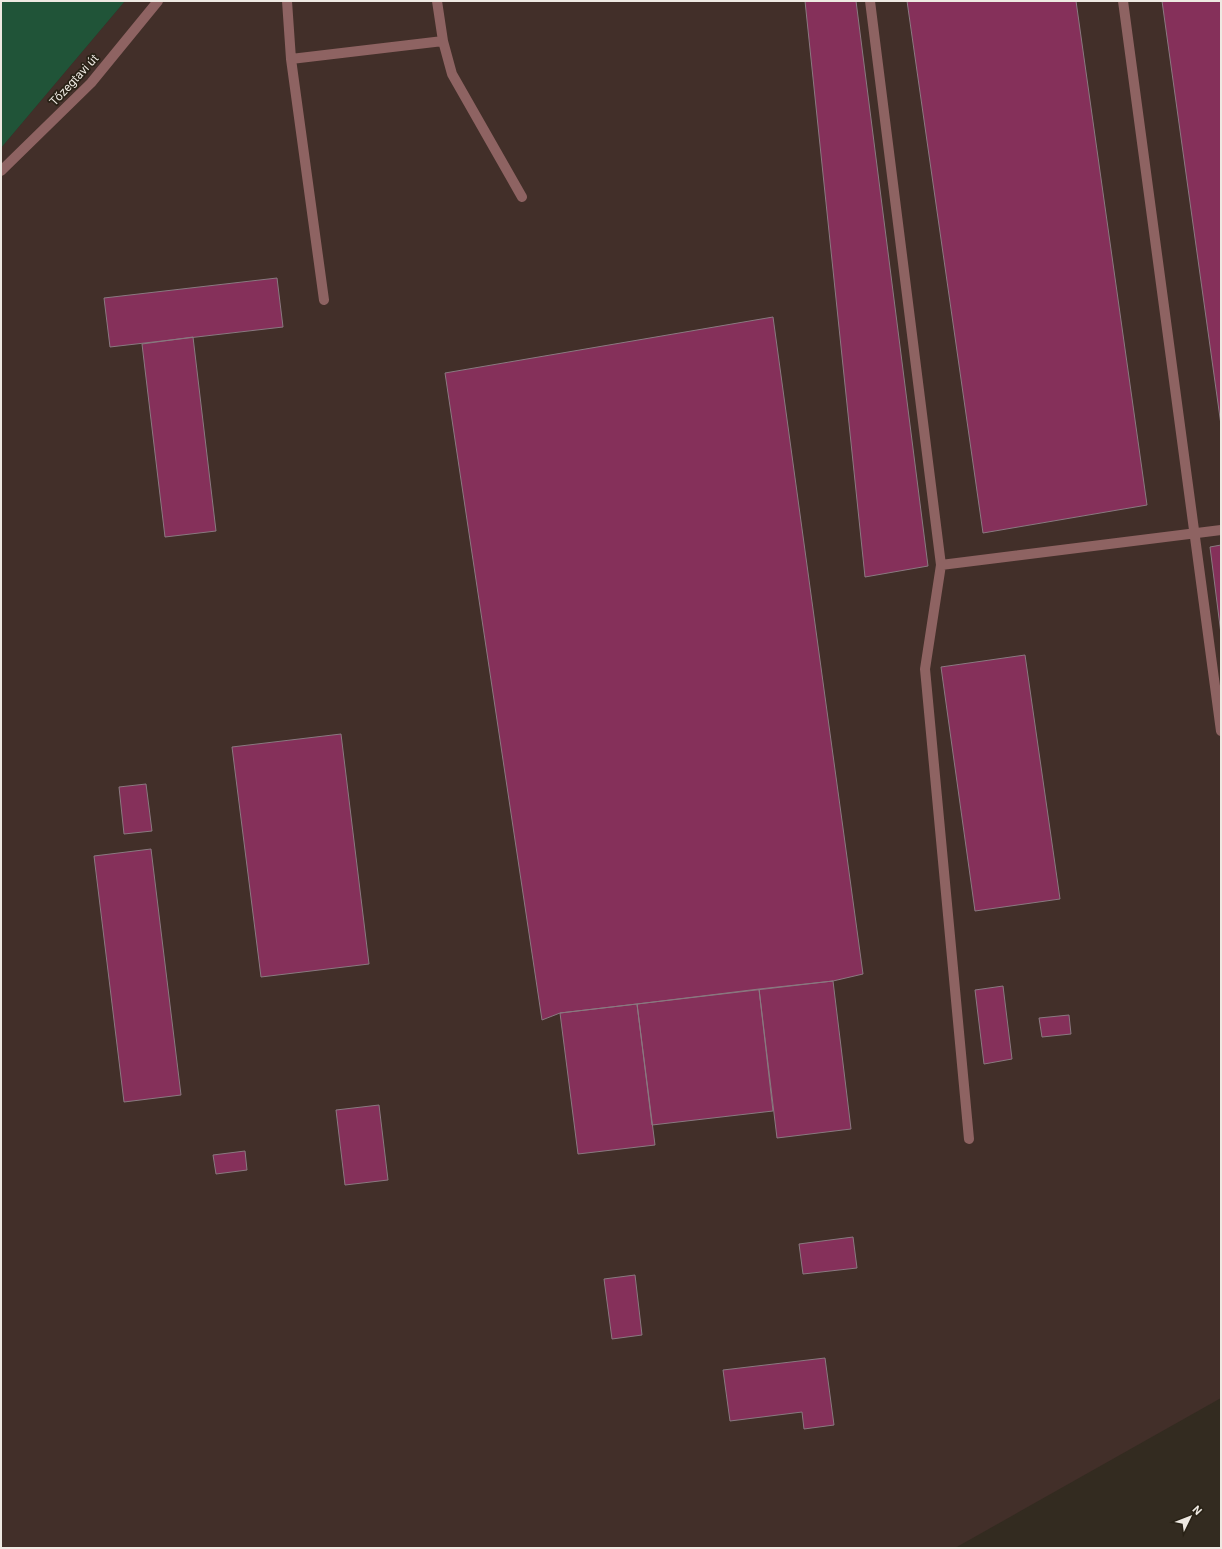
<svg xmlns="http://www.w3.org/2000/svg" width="1222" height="1549" viewBox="0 0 1222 1549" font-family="Roboto,sans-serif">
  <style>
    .industrial { fill: #422f29 }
    .green { fill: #205438 }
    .building { fill: #85305a; stroke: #8a7980 }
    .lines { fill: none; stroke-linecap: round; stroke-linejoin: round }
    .minor { stroke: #8e6362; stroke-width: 10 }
    .labels { text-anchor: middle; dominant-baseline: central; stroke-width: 3.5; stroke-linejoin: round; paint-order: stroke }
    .street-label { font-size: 12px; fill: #eee9e2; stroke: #292216 }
  </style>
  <rect width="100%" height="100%" fill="#332b20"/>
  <path class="industrial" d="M125,1H1221V1398L955,1548H1V148Z"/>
  <path class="green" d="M1,1H125L1,148Z"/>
  <path class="building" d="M805,1H856L928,566L865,577Z
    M907,1H1076L1147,505L983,533Z
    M1162,1H1221V425Z
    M277,278L283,327L110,347L104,298Z
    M773,317L863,974L833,981L560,1013L542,1020L445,373Z
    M193,337L216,531L165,537L142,344Z
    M1221,545V634L1210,547Z
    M1025,655L1060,899L975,911L941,667Z
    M341,734L369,964L261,977L232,747Z
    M146,784L152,831L124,834L119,787Z
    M151,849L181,1095L124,1102L94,856Z
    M833,981L851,1129L777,1138L759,989Z
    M1003,986L1012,1059L984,1064L975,990Z
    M759,989L773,1111L652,1125L637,1004Z
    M637,1004L655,1145L578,1154L560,1013Z
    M1069,1015L1071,1034L1042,1037L1039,1018Z
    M379,1105L388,1180L345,1185L336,1110Z
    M245,1151L247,1170L216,1174L213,1155Z
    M853,1237L857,1268L803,1274L799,1244Z
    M635,1275L642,1335L612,1339L604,1279Z
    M825,1358L834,1425L804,1429L802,1412L730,1421L723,1370Z"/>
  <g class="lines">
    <path class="minor" d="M287,1L291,59L324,300
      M870,1L941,565L1221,530
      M1123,1L1221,731
      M443,41L452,74L522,197
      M291,59L443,41L437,1
      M1,171L91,83L158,1
      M941,565L925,669L969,1139"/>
  </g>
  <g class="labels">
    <g class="street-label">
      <text transform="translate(74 80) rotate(-47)">Tőzegtavi út</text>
    </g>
  </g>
  <rect width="1222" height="1549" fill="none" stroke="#eee9e2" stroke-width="4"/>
  <g transform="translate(1190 1517) rotate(47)" stroke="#292216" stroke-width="3" paint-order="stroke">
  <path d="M0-3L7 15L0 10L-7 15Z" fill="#eee9e2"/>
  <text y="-6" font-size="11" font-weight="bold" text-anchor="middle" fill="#eee9e2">N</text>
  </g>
</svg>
